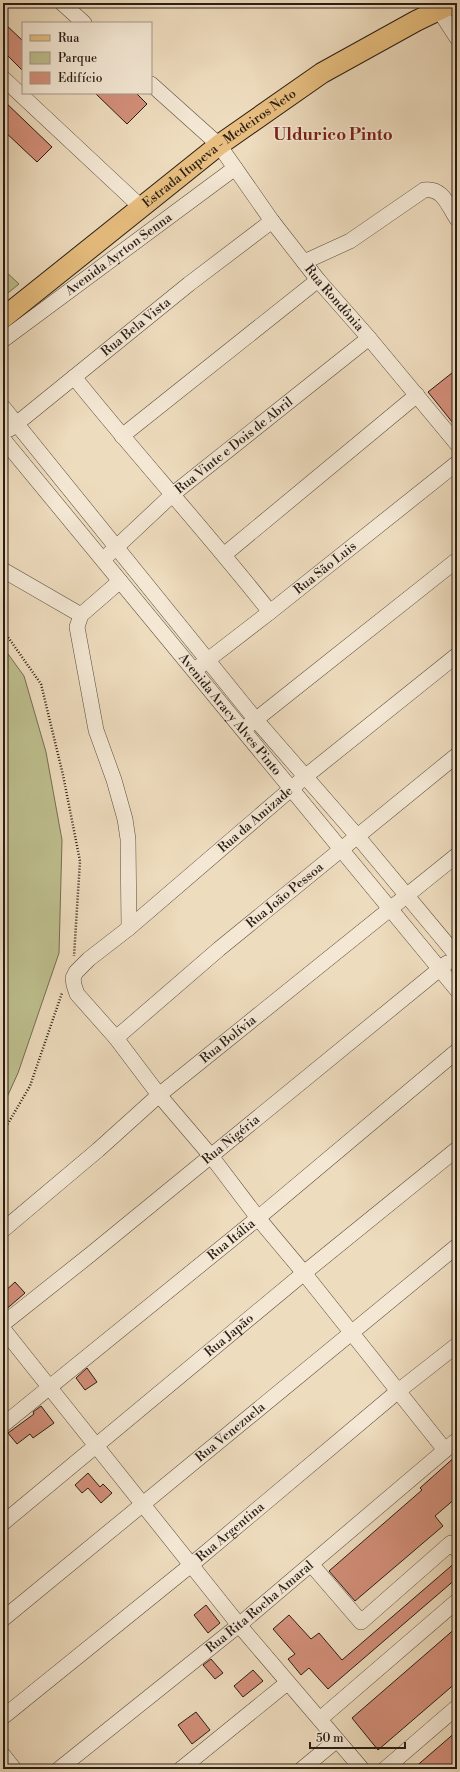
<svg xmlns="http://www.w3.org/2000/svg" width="460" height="1772" viewBox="0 0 460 1772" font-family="'Libre Bodoni',serif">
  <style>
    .green { fill: #bebf8e; stroke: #746e52 }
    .building { fill: #d38f7a; stroke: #291d15 }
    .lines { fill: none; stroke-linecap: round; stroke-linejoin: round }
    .minor-casing { stroke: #5a4d3f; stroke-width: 16 }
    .major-casing { stroke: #291d15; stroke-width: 22 }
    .path { stroke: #291d15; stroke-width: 2.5; stroke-dasharray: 1 2; stroke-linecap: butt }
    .minor { stroke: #f4e8d5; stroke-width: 15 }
    .major { stroke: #e7be7f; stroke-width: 20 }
    .labels { text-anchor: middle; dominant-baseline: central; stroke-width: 3; stroke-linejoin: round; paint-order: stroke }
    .street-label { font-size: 13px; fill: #291d15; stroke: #f4e8d5 }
    .district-label { font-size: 17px; font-weight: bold; fill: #7a1f14; stroke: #f4e8d5 }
  </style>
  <rect width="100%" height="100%" fill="#eedcbe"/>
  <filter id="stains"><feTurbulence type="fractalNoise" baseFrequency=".005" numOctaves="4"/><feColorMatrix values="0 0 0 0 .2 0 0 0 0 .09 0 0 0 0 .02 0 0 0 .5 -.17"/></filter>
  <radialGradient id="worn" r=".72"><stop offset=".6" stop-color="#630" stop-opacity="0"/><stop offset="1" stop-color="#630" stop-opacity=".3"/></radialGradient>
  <path class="green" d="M3,269L19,284L3,297Z
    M3,647L24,676L46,752L62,840L59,953L18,1073L3,1106Z"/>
  <path class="building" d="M3,22L23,41V71L3,51Z
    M95,93H136L147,104L127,124Z
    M3,100L52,147L37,162L3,130Z
    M457,369V428L428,392Z
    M15,1282L25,1293L3,1312V1293Z
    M87,1368L97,1382L85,1390L76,1378Z
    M41,1406L54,1423L33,1438L30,1434L17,1444L8,1433L34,1414L33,1412Z
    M457,1455V1497L435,1516L443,1526L355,1601L329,1571L422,1490L420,1488Z
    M88,1473L100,1487L103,1484L112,1493L101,1503L88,1488L82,1493L75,1485Z
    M457,1561V1578L328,1689L309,1668L301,1675L288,1659L295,1654L273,1629L289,1615L311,1639L319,1633L342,1660Z
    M206,1605L220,1623L208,1633L194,1615Z
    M457,1627V1682L378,1750L352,1718Z
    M211,1659L223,1673L215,1679L203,1665Z
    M253,1670L263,1681L243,1697L234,1686Z
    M196,1712L210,1730L192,1744L178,1725Z
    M457,1731V1769H413Z"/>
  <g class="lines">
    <defs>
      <g id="minor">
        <path d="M62,3L84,23"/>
        <path d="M439,10L457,38"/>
        <path d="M3,78L142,208"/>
        <path id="s1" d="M151,84L219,145L272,221L318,280L369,338L457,444"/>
        <path d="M304,262L350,241L424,190C443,187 448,206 457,219"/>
        <path id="s2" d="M3,340L235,168"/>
        <path d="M74,377C138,457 207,532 270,612"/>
        <path d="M3,407L256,720L358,837L457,956"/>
        <path id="s3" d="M10,429L189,284L272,221"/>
        <path d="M122,436L318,280"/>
        <path id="s4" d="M3,439L457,990"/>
        <path d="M225,554L417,395"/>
        <path id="s5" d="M108,555L173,494L369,338"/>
        <path d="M3,570L81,615"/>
        <path d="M120,581L81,615L77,627L96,730L114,780L125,819L128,839L129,928"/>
        <path id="s6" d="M200,666L270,612L457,463"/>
        <path d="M249,725L457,560"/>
        <path id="s7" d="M116,1038L219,949L457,755"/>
        <path id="s8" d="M3,1230L98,1150L159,1095L457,855"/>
        <path id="s9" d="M3,1324L91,1254L447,963"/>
        <path d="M3,1329L239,1625L362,1769"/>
        <path id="s10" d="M3,1425L258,1218L457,1051"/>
        <path id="s11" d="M445,1450L304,1273L258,1218L211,1156L159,1095L116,1038L77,994L74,985L73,978L76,972L89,959L129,928L306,776L457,655"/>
        <path id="s12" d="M3,1523L304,1273L457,1149"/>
        <path d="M311,1564L361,1622L451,1543L457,1550"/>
        <path id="s13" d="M3,1619L457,1246"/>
        <path id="s14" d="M3,1717L191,1565L397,1392L457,1345"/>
        <path d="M320,1719L457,1601"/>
        <path d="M3,1755L14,1769"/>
        <path id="s15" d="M59,1769L239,1625L457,1440"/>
        <path d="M181,1769L287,1683"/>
        <path d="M302,1769L337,1740"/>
        <path d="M385,1769L457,1707"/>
      </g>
      <g id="major">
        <path id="s16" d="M3,318L219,145L322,73L416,21L453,3"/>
      </g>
    </defs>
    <use href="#minor" class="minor-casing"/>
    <use href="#major" class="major-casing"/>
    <path class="path" d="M3,630L41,684L63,775L80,861L74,956
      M3,1132L30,1086L62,993"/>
    <use href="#minor" class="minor"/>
    <use href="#major" class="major"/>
  </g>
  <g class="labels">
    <g class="street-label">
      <text stroke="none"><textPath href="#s16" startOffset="275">Estrada Itupeva - Medeiros Neto</textPath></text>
      <text stroke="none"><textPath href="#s2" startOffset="144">Avenida Ayrton Senna</textPath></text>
      <text stroke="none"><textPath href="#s1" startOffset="283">Rua Rondônia</textPath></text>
      <text stroke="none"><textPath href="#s3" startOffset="162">Rua Bela Vista</textPath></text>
      <text stroke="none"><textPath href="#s5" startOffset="167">Rua Vinte e Dois de Abril</textPath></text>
      <text stroke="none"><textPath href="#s6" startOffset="159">Rua São Luis</textPath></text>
      <text stroke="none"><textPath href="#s4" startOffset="357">Avenida Aracy Alves Pinto</textPath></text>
      <text stroke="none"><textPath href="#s11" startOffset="845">Rua da Amizade</textPath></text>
      <text stroke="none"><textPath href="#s7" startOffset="221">Rua João Pessoa</textPath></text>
      <text stroke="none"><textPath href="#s8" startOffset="295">Rua Bolívia</textPath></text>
      <text stroke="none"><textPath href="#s9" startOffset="293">Rua Nigéria</textPath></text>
      <text stroke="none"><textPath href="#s10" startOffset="294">Rua Itália</textPath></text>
      <text stroke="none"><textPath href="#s12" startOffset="294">Rua Japão</textPath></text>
      <text stroke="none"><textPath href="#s13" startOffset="294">Rua Venezuela</textPath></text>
      <text stroke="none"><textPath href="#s14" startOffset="293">Rua Argentina</textPath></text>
      <text stroke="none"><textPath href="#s15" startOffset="258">Rua Rita Rocha Amaral</textPath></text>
    </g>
    <g class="district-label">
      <text x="333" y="135">Uldurico Pinto</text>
    </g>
  </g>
  <rect width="460" height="1772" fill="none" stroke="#eedcbe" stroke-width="16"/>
  <rect x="4" y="4" width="452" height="1764" fill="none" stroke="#291d15" stroke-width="2"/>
  <rect x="8" y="8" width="444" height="1756" fill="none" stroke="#291d15"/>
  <rect x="22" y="22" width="130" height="72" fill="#f4e8d5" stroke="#a39788"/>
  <rect x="30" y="35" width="20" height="6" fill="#e7be7f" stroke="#a39788"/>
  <text x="58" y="42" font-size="12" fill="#291d15">Rua</text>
  <rect x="30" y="52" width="20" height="12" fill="#bebf8e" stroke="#a39788"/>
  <text x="58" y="62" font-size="12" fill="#291d15">Parque</text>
  <rect x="30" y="72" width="20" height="12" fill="#d38f7a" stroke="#a39788"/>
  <text x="58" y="82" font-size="12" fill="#291d15">Edifício</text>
  <path d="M310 1742v6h95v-6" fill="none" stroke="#291d15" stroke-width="2"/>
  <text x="316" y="1742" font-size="12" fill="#291d15" stroke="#f4e8d5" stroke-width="3" paint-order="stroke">50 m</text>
  <rect width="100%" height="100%" filter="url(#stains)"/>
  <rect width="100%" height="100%" fill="url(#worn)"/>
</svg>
